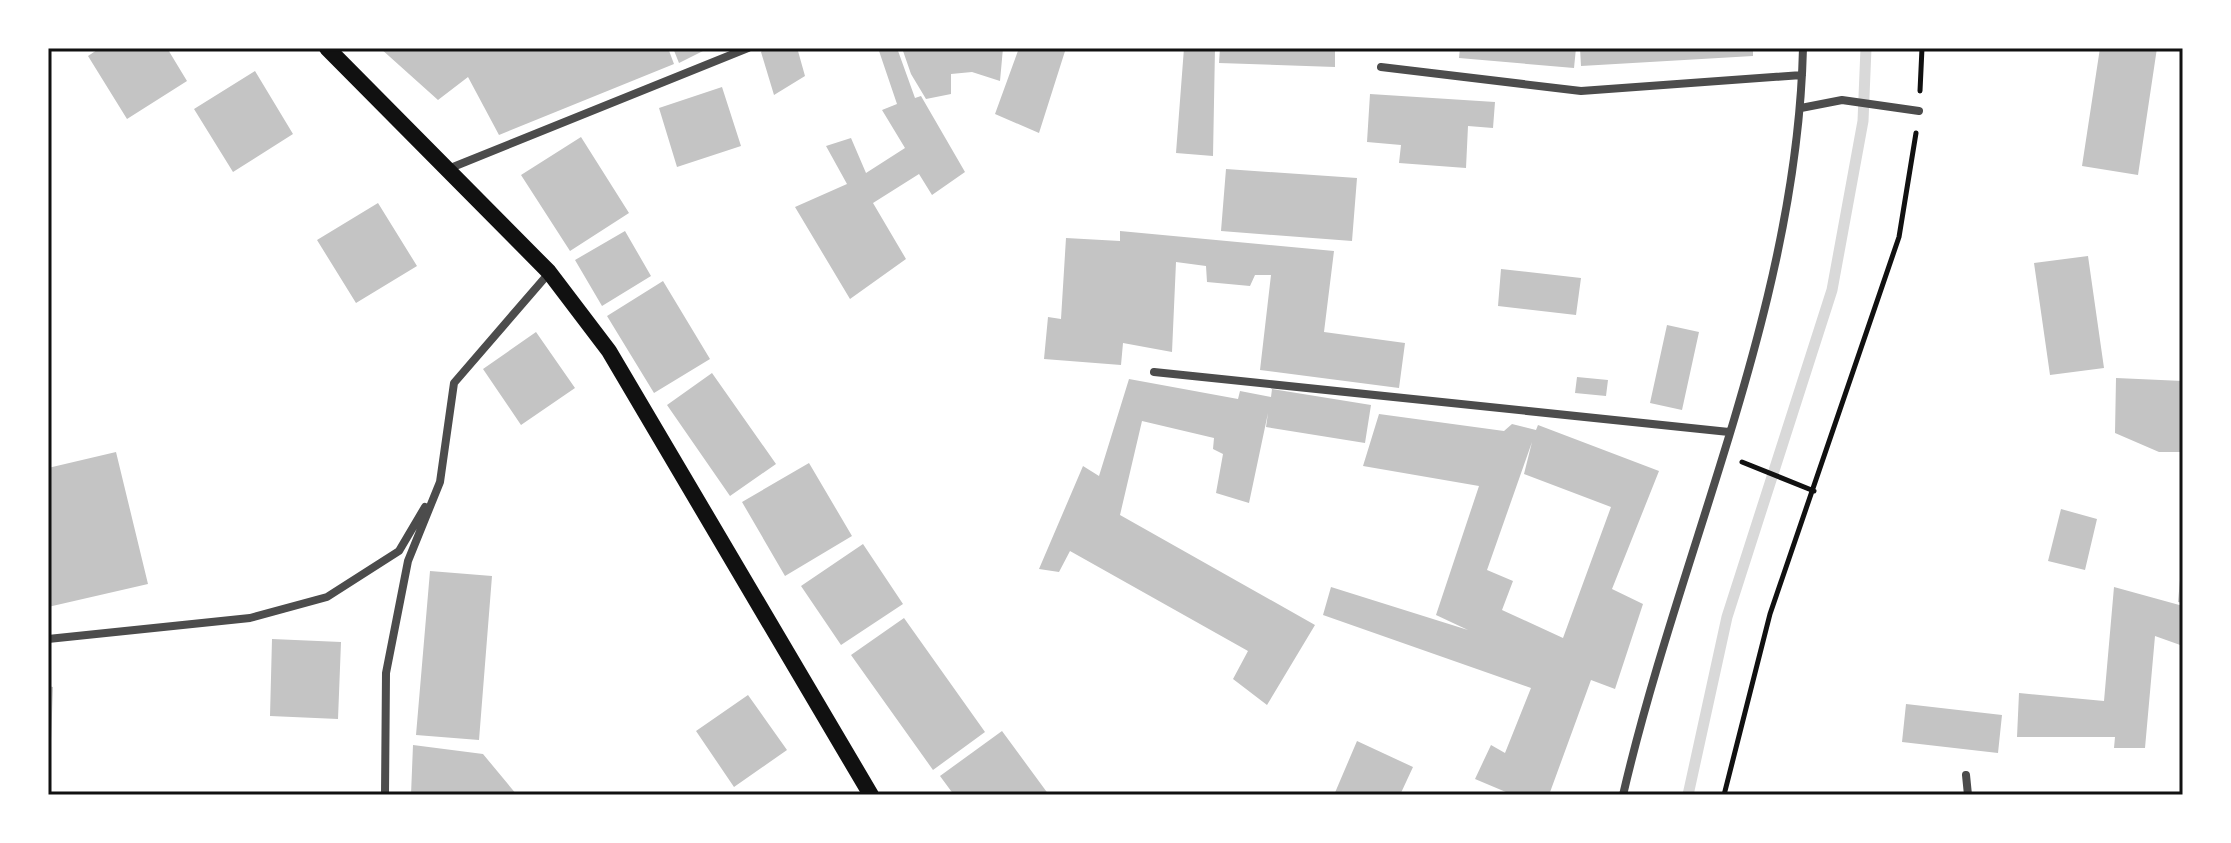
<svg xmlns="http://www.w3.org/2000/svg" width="2231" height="843" viewBox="0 0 2231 843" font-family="'PT Sans',sans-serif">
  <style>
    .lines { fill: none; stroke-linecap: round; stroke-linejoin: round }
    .stream { stroke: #d9d9d9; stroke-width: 11 }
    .building { fill: #c4c4c4; fill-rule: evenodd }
    .path { stroke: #111; stroke-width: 5 }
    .minor { stroke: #4c4c4c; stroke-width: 8 }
    .secondary { stroke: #111; stroke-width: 16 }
    .neatline { fill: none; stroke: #111; stroke-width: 3 }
  </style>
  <rect width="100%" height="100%" fill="#fff"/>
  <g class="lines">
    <path class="stream" d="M1688,795L1727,617L1832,290L1863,121L1866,48"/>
  </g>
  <path class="building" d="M100,48H167L187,81L127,119L88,56Z
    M380,48H668L674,64L499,135L468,77L438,100Z
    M673,48H709L679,63Z
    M764,48H805L798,51L805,76L774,95L761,52Z
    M878,48H897L915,98L921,96L965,172L932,195L919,174L873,203L906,259L850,299L795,207L847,184L826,146L851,138L866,173L905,148L882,110L897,104Z
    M902,48H1003L1000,81L972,72L951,74V94L926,99L911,74Z
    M1019,48H1066L1039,133L995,114Z
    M1184,48H1215L1213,156L1176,153Z
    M1220,48H1335V67L1219,63Z
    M1460,48H1576L1574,68L1459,58Z
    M1580,48H1753V56L1581,66Z
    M2100,48H2157L2138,175L2082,166Z
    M255,71L293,134L233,172L194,109Z
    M722,87L741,146L677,167L659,108Z
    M1370,94L1495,102L1493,128L1468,126L1466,168L1399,163L1401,145L1367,142Z
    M581,137L629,213L570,251L521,175Z
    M1226,169L1357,178L1352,241L1221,231Z
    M378,203L417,266L356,303L317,240Z
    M625,231L651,276L602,306L575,260Z
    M1120,231L1334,251L1324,332L1405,343L1399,388L1260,370L1271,275H1255L1250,286L1207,282L1206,266L1176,262L1172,352L1123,343L1121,365L1044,359L1048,317L1061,319L1066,238L1120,241Z
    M2088,256L2104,368L2050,375L2034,263Z
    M1501,269L1581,278L1576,315L1498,306Z
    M663,281L710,359L654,393L607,316Z
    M1667,325L1699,332L1682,410L1650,403Z
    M536,332L575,388L521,425L483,369Z
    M712,373L776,464L730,496L667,405Z
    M1577,377L1608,380L1606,396L1575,393Z
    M2116,378L2183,381V452H2159L2115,433Z
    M1129,379L1238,399L1240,391L1271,397L1272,389L1371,405L1365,443L1266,427L1268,413L1249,503L1216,493L1223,454L1213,449L1214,438L1142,421L1120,515L1315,625L1267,705L1233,679L1248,651L1070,551L1059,572L1039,569L1083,466L1099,476Z
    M1379,414L1504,431L1512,424L1536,430L1538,425L1659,471L1612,589L1643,604L1615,689L1591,680L1549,795H1513L1475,779L1491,745L1505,753L1531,688L1323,615L1331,587L1468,630L1436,615L1479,486L1363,466ZM1532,442L1524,474L1611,507L1563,638L1502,610L1513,581L1487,570Z
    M116,452L148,584L48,607V468Z
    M809,463L852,536L785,576L742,502Z
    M2061,509L2097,519L2085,570L2048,561Z
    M863,544L903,604L841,645L801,586Z
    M2181,569H2183V603L2178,602Z
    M430,571L492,576L479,740L416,735Z
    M2114,587L2183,606V646L2155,636L2145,748H2114L2115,737H2017L2019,693L2104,701Z
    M904,618L985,732L933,770L851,655Z
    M272,639L341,642L338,719L270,716Z
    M48,686L53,687L51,741H48Z
    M748,695L787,750L734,787L696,731Z
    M1906,704L2002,715L1998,753L1902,742Z
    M1002,731L1049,795H954L940,776Z
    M1357,741L1413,767L1400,795H1334Z
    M413,745L483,754L517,795H411Z"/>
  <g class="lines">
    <path class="path" d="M1920,91L1922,48
      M1742,462L1814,491
      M1724,795L1770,614L1899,237L1916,133"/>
    <path class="minor" d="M1381,67L1581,91L1802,75
      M1801,108L1842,100L1919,111
      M448,169L748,48
      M1154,372L1729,432
      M48,639L250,618L327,597L399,551L425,507
      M1966,775L1968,795
      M385,795L386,673L408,561L440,482L454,383L549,273
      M1623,795C1681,546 1797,306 1803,48"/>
    <path class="secondary" d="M327,48L549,272L609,351L871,795"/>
  </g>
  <rect width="2231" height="843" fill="none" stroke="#ffffff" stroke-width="100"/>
  <rect x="50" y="50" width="2131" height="743" class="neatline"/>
</svg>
